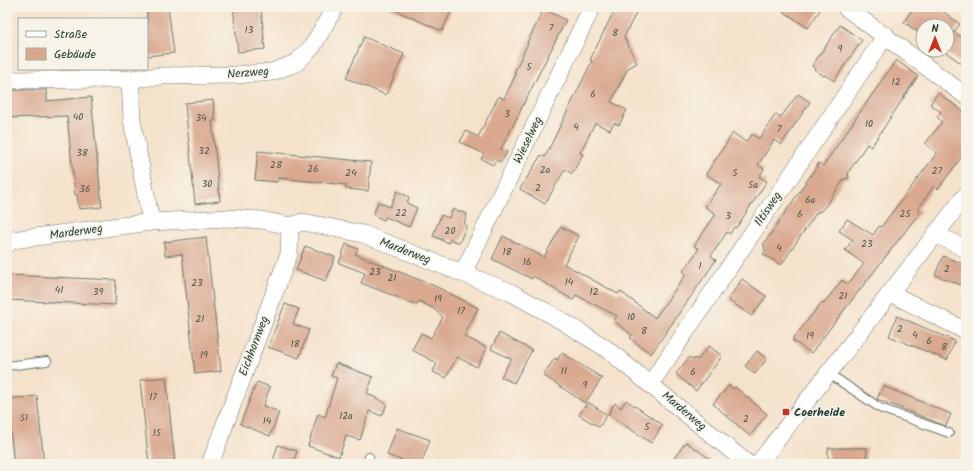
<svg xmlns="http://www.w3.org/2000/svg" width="973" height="471" viewBox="0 0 973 471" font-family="Kalam,sans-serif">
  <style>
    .building { fill: #d9a88f }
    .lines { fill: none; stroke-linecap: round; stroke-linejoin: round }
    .service-casing { stroke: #6a7769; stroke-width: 10 }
    .minor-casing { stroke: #6a7769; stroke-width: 18 }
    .service { stroke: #fff; stroke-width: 8 }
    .minor { stroke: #fff; stroke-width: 17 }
    .poi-dot { fill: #c8321e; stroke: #f7f3e8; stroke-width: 1.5 }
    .labels { text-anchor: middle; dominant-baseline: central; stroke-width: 3.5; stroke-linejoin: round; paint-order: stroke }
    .number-label { font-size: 10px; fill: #4e584b }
    .street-label { font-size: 12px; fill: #1f3d34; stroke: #f7f3e8 }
    .poi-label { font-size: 12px; font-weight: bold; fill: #1f3d34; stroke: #f7f3e8; text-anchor: start }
  </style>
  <rect width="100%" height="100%" fill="#f7f3e8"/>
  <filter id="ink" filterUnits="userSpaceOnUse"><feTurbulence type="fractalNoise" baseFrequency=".025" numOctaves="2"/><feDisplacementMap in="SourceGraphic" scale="8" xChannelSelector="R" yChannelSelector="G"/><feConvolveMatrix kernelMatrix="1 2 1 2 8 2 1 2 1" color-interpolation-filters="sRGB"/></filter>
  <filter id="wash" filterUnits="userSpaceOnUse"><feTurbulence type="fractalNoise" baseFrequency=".012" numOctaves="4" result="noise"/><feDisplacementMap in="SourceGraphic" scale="16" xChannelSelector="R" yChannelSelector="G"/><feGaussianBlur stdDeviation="0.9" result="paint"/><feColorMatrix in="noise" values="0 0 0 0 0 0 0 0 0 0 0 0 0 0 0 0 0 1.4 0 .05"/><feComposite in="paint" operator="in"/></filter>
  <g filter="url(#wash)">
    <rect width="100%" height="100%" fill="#f5e2cb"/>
    <g id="blocks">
      <path class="building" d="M147,7H168L174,53L147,56Z
        M233,7H261L265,49L238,52Z
        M388,7H453L442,31Z
        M616,7H639L624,37L637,63L628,68L611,102L627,110L619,125L614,123L610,130L595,123L580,153L583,154L572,174L565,169L545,204L520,189L541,155L545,157L592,61L590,60Z
        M777,7H822L808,28Z
        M914,7H937L960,24L954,32L966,40V67L943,50H947V26H923V36L904,22Z
        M544,9L566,20L501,149L507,152L501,162L496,160L493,165L481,159L484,154L460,142L466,131L478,137L499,96L504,99L516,74L514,73L528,43H527Z
        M840,25L862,40L834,81L825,75L824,76L814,69L815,68L812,66Z
        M364,37L404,54L386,95L346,78Z
        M896,60L918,76L871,147L867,144L848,173L849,178L844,179L828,203L821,211L817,212L781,265L763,254L766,250L764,249L765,246L763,245L819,163L823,166Z
        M7,90H47V101L91,97L102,207L79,209L77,195H75L67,116L7,118Z
        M938,93L966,113V151L938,189L934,186L918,209L921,211L811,353L792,340L822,302L824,303L842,280L848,284L864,264L845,250L853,240L839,231L847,219L873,235L879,226L881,227L937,153L925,144L942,122L937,117L941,112L930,104Z
        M798,94L810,102L781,145L774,140L758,165L764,169L759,177L767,181L736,228L734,227L730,234L727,232L711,256L716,260L651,354L630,338L632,335L614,321L617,316L576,295L573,300L533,276L532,279L492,259L503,236L544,257L561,227L579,236L564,264L618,294L620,291L655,318L686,274L683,271L699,249L694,246L716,214L705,207L721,184L706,174L733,133L746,142L752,134L759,139L776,114L781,117Z
        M213,100L215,121H212L220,201L195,204L185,103Z
        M258,151L371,162L368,191L346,189V185L308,181L278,178L277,182L255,180Z
        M397,191L409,197L407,203L417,208L409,227L386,217L384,220L373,215L378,202L390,207Z
        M453,209L467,214L464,224L467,225L459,243L450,239L449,243L433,236L441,215L449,218Z
        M206,237L221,371L195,374L182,254L165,256L164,242Z
        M346,244L358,249L355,254L437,287L478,308L464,336L487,348L477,367L457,357L446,378L433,372L437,363L412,350L421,333L431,338L443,317L434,309L419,301L417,305L361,283L365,273L339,263Z
        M305,246L335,257L326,281L296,270Z
        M943,256L966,265V287L935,275Z
        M7,275L116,280L115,305L7,300Z
        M742,279L766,296L752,316L728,300Z
        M285,304L299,309L293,324L309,330L299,358L268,347Z
        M897,316L955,341L947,360L889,336Z
        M499,333L532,350L514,383L501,377L511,359L491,349Z
        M709,346L722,356L696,391L676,374L689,357L694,360L695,358L698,360Z
        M757,351L767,359L755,374L745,366Z
        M562,353L602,378L585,403L543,375L555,358L557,360Z
        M336,363L373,377L367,393L387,404L382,416L369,411L360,440L346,436L339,457L308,446L318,414L325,417L337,378L331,376Z
        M166,377L175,464H149L140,380Z
        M257,382L270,387L263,406L279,412L270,436L240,424Z
        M729,385L733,389L735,387L767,414L750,436L713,404Z
        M883,386L951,414L946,426L877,399Z
        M37,396L44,464H14L7,399Z
        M626,400L663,425L651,443L608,414L615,403L621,408Z
        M588,402L607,415L599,427L579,415Z
        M397,428L430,440L421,464H412L387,455Z
        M686,442L717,464H670Z
        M278,445L297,451L293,464H272Z
        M828,448H867L866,464H828Z"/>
    </g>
  </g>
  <g filter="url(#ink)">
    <use href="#blocks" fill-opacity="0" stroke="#6a7769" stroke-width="1"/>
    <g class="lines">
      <defs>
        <path id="service" d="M7,366L47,361
          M828,373L880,408L949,433
          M367,464L369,457"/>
        <path id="minor" d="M845,7L966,96
          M130,79L132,120L151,222
          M7,80L130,79L162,76L236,75L272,72L296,63L312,47L335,7
          M935,234L966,249
          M7,245L12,240L151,222L228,218L261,220L290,226L303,222L363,234L510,292L552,315L604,347L748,464
          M463,273L592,7
          M890,293L966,331
          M651,383L886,35
          M210,464L289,254L290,226
          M758,464L966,195"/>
      </defs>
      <use href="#service" class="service-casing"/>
      <use href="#minor" class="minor-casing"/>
      <use href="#service" class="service"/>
      <use href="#minor" class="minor"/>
    </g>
  </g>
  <rect class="poi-dot" x="782" y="408" width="8" height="8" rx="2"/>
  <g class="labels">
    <g class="number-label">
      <text x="551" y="28">7</text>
      <text x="249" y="30">13</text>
      <text x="615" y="33">8</text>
      <text x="840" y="49">9</text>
      <text x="529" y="67">5</text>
      <text x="896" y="82">12</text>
      <text x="593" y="94">6</text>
      <text x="507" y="114">3</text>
      <text x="78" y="117">40</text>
      <text x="201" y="118">34</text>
      <text x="869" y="124">10</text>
      <text x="576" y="127">4</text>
      <text x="779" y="129">7</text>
      <text x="204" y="151">32</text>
      <text x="82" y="153">38</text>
      <text x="276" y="165">28</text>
      <text x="313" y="169">26</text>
      <text x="545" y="170">2a</text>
      <text x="937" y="171">27</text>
      <text x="351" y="173">24</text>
      <text x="735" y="173">5</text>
      <text x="207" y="184">30</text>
      <text x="753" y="185">5a</text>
      <text x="538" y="188">2</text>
      <text x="85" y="189">36</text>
      <text x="810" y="200">6a</text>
      <text x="401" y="213">22</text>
      <text x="800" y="214">6</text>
      <text x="905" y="214">25</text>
      <text x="728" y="216">3</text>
      <text x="450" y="231">20</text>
      <text x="867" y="244">23</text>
      <text x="779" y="248">4</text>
      <text x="507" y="252">18</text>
      <text x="527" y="262">16</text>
      <text x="700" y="266">1</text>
      <text x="947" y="269">2</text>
      <text x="375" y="272">23</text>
      <text x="392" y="278">21</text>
      <text x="569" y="282">14</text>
      <text x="197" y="283">23</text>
      <text x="59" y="290">41</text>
      <text x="98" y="292">39</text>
      <text x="594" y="292">12</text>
      <text x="843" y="296">21</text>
      <text x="438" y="299">19</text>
      <text x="461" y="311">17</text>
      <text x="631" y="317">10</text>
      <text x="200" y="319">21</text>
      <text x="900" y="329">2</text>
      <text x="644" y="331">8</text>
      <text x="915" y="335">4</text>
      <text x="810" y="336">19</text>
      <text x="929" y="341">6</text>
      <text x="295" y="344">18</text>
      <text x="944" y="347">8</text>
      <text x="204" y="355">19</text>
      <text x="564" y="371">11</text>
      <text x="693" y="372">6</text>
      <text x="585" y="385">9</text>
      <text x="153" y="397">17</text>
      <text x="346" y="416">12a</text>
      <text x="24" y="418">51</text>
      <text x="746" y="419">2</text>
      <text x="267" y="421">14</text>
      <text x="647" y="427">5</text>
      <text x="157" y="433">15</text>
    </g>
    <g class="street-label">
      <text transform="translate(248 73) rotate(-5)">Nerzweg</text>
      <text transform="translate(528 140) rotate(-64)">Wieselweg</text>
      <text transform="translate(768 209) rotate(-56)">Iltisweg</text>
      <text transform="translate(76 232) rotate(-8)">Marderweg</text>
      <text transform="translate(405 251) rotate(21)">Marderweg</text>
      <text transform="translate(254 346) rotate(-69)">Eichhornweg</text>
      <text transform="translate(684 411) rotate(40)">Marderweg</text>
    </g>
    <g class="poi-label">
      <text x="794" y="412">Coerheide</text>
    </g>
  </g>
  <rect width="973" height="471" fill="none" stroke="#f7f3e8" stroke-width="24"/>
  <rect x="18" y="18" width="130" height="52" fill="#f7f3e8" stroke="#a1aaa0"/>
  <rect x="26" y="31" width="20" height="6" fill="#ffffff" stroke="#a1aaa0"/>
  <text x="54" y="38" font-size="12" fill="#1f3d34">Straße</text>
  <rect x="26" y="48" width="20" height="12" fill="#d9a88f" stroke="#a1aaa0"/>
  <text x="54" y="58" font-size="12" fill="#1f3d34">Gebäude</text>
  <g transform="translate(935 38)"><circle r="19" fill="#f7f3e8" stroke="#a1aaa0"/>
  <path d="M0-3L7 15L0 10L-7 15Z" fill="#c8321e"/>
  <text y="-6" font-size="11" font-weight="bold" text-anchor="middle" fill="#1f3d34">N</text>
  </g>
</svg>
